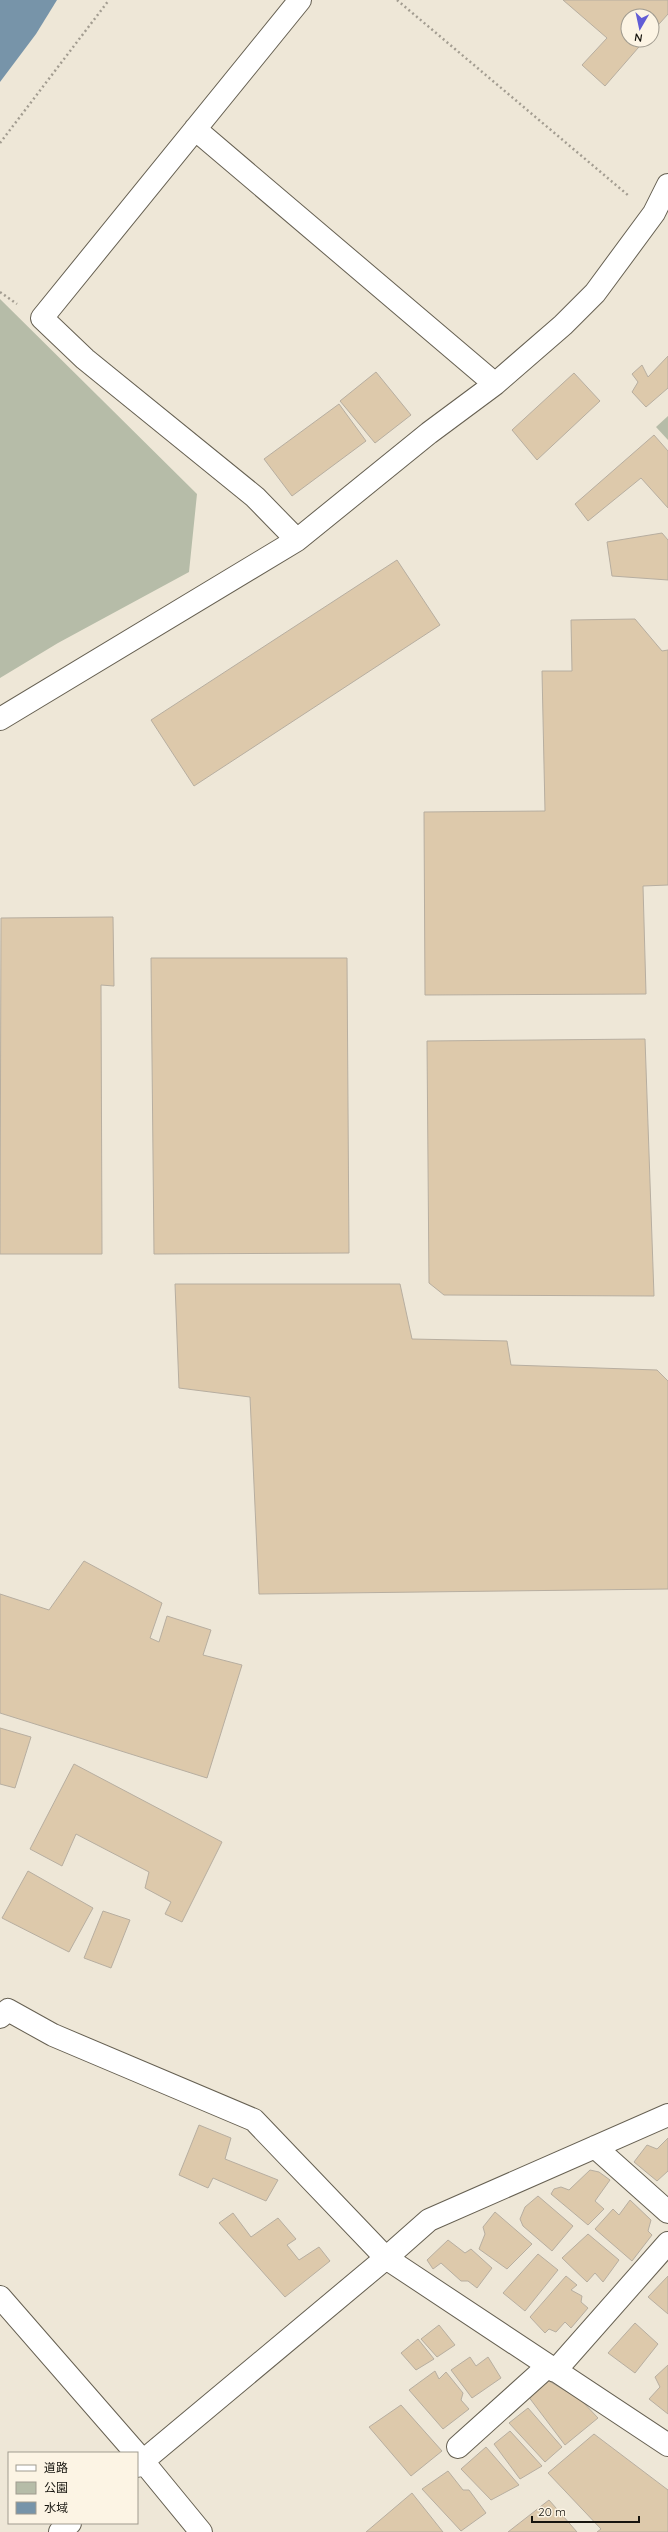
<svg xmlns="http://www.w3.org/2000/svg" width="668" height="2532" viewBox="0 0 668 2532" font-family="Quicksand,'Noto Sans JP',sans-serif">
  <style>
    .green { fill: #b6bca8 }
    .water { fill: #7794a9 }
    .building { fill: #ddc9ab; stroke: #b7aea0 }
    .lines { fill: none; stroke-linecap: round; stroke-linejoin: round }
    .minor-casing { stroke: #666052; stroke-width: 24 }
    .path { stroke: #a39d91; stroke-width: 2.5; stroke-dasharray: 2 3; stroke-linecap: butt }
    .minor { stroke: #fff; stroke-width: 22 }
  </style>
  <rect width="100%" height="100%" fill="#eee7d7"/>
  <path class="green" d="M0,299L197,494L189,572L58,643L0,678Z
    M668,416V440L656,427Z"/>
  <path class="water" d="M0,0H57L36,34L0,82Z"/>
  <path class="building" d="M563,0H668V14L652,32V16H628V40H645L605,86L582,65L607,38Z
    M668,356V388L646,407L632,392L638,382L632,374L642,365L648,377Z
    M376,372L411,415L375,443L340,401Z
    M574,373L600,401L537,460L512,430Z
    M339,404L366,441L292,496L264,459Z
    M654,435L668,451V508L641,478L588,521L575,504Z
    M662,533L668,540V580L612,576L607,542Z
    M397,560L440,625L194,786L151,720Z
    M635,619L662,651L668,650V885L643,886L646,994L425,995L424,812L545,811L542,671H572L571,620Z
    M113,917L114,986L101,985L102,1254H0L1,918Z
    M151,958H347L349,1253L154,1254Z
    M645,1039L654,1296L444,1295L429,1283L427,1041Z
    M175,1284H400L412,1339L507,1341L511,1365L657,1370L668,1381V1589L259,1594L250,1397L179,1388Z
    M84,1561L162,1603L150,1638L159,1642L167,1616L211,1630L203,1655L242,1665L207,1778L0,1713V1594L49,1610Z
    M0,1728L31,1737L15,1788L0,1784Z
    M74,1764L222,1842L182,1922L165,1914L171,1902L145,1888L149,1872L76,1834L62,1866L30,1849Z
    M28,1871L93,1908L69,1952L2,1918Z
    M103,1911L130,1920L111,1968L84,1958Z
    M199,2125L231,2138L225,2159L278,2180L266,2201L213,2178L208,2188L179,2175Z
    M668,2138V2171L657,2181L634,2162L647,2145L657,2149Z
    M590,2170L599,2172L610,2180L595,2201L604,2209L588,2225L551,2194L554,2189L561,2187L569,2190Z
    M538,2196L573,2226L552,2251L523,2226L520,2219L525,2207Z
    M630,2200L651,2220L648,2231L652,2235L632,2261L595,2229L613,2209L619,2215Z
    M495,2212L532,2244L507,2269L479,2249L485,2234L483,2227Z
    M233,2213L251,2237L278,2218L296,2239L287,2245L299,2260L319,2247L330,2261L285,2297L219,2223Z
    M588,2234L619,2260L603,2282L595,2273L587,2282L562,2258Z
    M448,2240L465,2253L471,2249L492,2268L477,2288L468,2281H461L441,2263L433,2269L427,2260Z
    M538,2254L558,2270L525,2311L503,2293Z
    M566,2276L577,2285L571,2290L582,2296L581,2302L588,2308L571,2328L565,2322L556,2332L549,2329L545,2333L530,2317Z
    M668,2276V2314L648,2297Z
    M635,2323L658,2344L635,2373L608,2353Z
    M439,2325L455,2345L437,2357L421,2339Z
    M418,2339L434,2359L416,2370L401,2353Z
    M470,2357L476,2366L488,2357L501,2378L472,2398L451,2370Z
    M668,2365V2414L649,2399L660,2387L655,2377Z
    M435,2371L439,2379L446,2372L463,2393L461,2400L469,2409L443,2429L409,2390Z
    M549,2381L581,2400L598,2418L565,2445L528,2396Z
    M401,2405L442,2451L411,2476L369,2427Z
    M528,2408L562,2447L545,2462L509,2423Z
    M510,2431L542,2466L520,2479L494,2444Z
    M594,2434L668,2490V2532H597L601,2529L548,2473Z
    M486,2447L519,2485L491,2500L461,2469Z
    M448,2471L463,2490H469L486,2513L461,2531L422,2489Z
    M412,2493L443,2532H366Z
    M549,2500L577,2532H508Z"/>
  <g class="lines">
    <defs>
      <path id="minor" d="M195,129L495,384
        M297,540L255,497L85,359L42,318L300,0
        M0,719L297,540L429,433L495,384L563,325L595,293L654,213L668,185
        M0,2017L8,2010L53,2035L254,2120L386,2258L668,2445
        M595,2147L668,2212
        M0,2297L136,2453
        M555,2371L668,2243
        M458,2447L548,2366
        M137,2454L201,2532
        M137,2466L386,2258L429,2220L668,2115
        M60,2532L70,2523"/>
    </defs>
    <use href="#minor" class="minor-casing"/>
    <path class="path" d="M397,0L629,196
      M0,143L109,0
      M0,292L17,304"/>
    <use href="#minor" class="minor"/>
  </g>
  <rect x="8" y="2452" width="130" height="72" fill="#fcf4e4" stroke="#a09b8f"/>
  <rect x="16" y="2465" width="20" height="6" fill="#ffffff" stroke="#a09b8f"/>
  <text x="44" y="2472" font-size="12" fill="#17150f">道路</text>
  <rect x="16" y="2482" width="20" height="12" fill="#b6bca8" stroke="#a09b8f"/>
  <text x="44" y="2492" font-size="12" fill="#17150f">公園</text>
  <rect x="16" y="2502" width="20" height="12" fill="#7794a9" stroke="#a09b8f"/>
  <text x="44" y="2512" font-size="12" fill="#17150f">水域</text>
  <g transform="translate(640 28) rotate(189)"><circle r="19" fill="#fcf4e4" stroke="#a09b8f"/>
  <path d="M0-3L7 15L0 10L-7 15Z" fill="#625dd6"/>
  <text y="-6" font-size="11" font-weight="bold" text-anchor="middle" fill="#17150f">N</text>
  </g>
  <path d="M532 2516v6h107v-6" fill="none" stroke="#17150f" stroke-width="2"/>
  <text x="538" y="2516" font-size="12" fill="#17150f" stroke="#fcf4e4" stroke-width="3" paint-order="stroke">20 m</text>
</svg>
